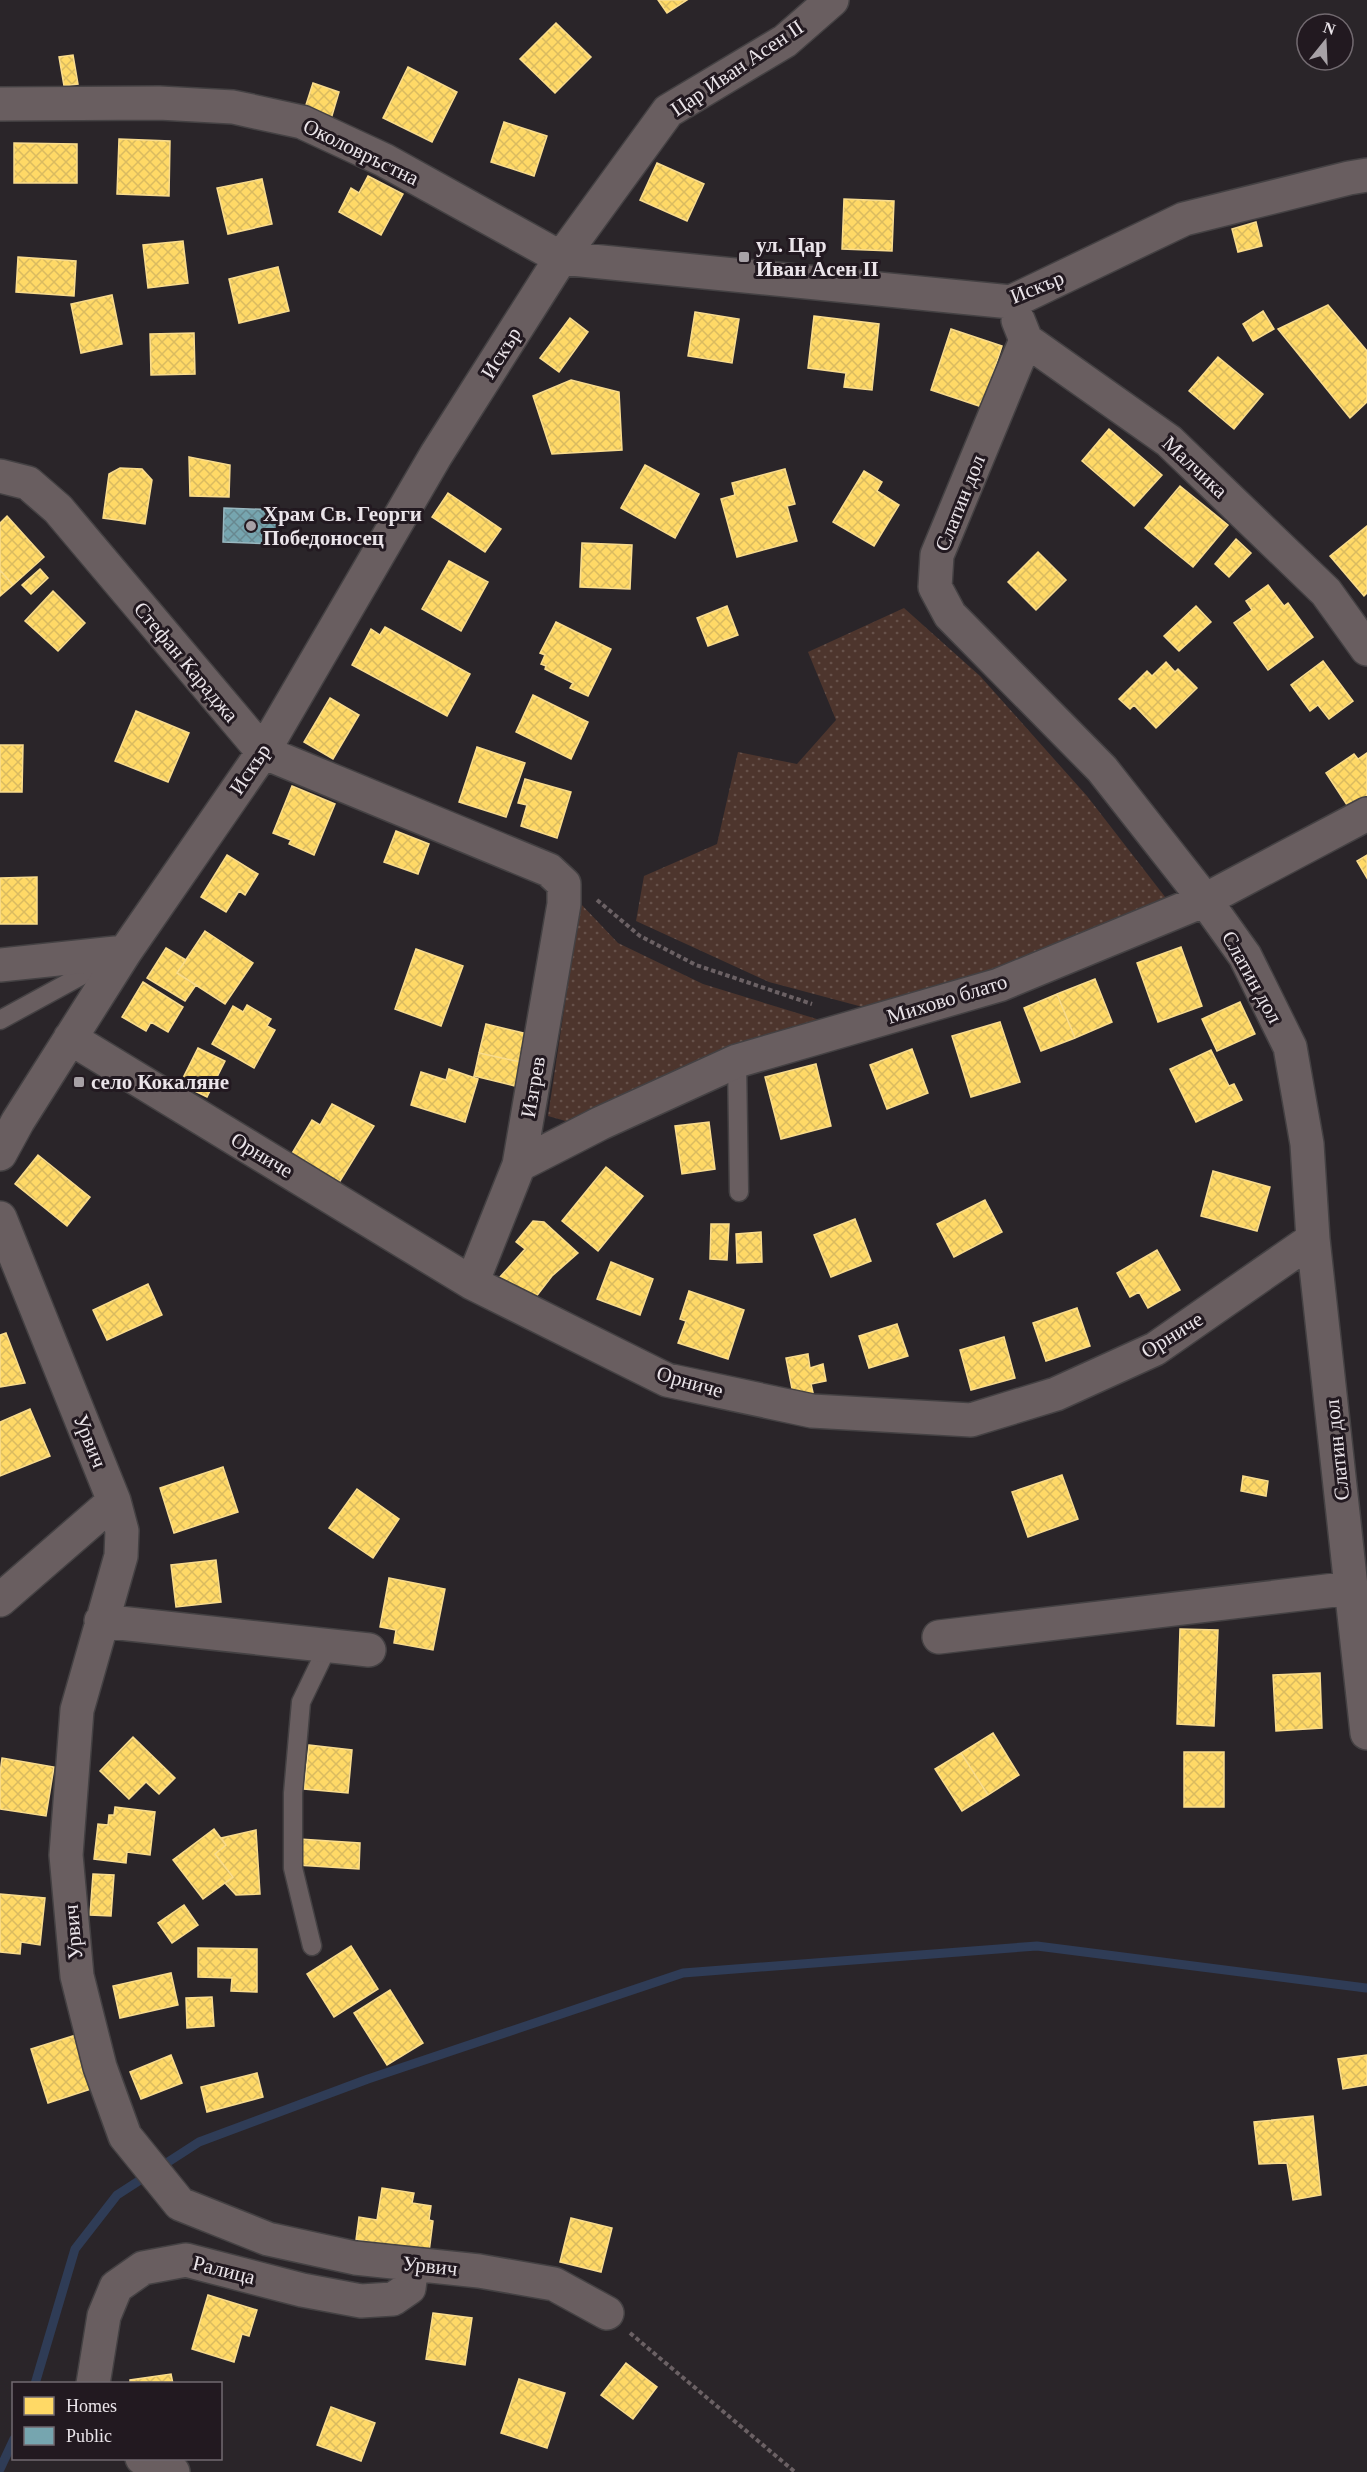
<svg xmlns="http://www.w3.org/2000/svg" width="1367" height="2472" viewBox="0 0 1367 2472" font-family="Georgia,serif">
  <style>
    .grass { fill: url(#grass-dots) }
    .homes { fill: url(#homes-cross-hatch); stroke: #f9dc8d; stroke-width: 1.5 }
    .public { fill: url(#public-cross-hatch); stroke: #99b8c0; stroke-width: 1.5 }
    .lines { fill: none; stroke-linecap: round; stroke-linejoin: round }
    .stream { stroke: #2f3c56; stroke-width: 9 }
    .service-casing { stroke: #444143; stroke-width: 21 }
    .minor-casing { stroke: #444143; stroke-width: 36 }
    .path { stroke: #6b6164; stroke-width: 4; stroke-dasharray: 4.5 3; stroke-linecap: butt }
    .service { stroke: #695e60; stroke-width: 18 }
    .minor { stroke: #695e60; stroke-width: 33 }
    .poi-dot { fill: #a7a1a6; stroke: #221920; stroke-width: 2 }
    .labels { text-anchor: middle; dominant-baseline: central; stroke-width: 6; stroke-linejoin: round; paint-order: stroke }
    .street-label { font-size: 21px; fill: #eae4e9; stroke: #221920 }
    .poi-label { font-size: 21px; font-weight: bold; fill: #eae4e9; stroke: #221920; text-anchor: start }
  </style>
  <defs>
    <pattern id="grass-dots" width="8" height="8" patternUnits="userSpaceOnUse" patternTransform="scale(1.5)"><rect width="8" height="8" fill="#4d352d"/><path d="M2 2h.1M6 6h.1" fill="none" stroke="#67524b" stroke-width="1.8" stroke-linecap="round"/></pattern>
    <pattern id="homes-cross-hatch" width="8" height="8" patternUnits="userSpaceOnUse" patternTransform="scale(1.5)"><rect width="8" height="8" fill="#ffd966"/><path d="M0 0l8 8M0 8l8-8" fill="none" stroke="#dabb60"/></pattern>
    <pattern id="public-cross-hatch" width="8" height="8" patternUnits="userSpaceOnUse" patternTransform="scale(1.5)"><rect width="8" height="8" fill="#76a5af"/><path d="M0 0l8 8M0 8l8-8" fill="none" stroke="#688890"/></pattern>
  </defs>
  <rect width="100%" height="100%" fill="#2a2529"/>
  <path class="grass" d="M904,608L980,676L1087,796L1169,902L993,978L874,1010L769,982L636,921L644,876L717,844L738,752L797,764L836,720L808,652Z
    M580,903L618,943L703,984L833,1024L583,1126L548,1116Z"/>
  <path class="homes" d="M658,0H687L667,13Z
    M556,23L591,57L555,93L520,59Z
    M73,55L78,84L64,86L59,57Z
    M408,67L457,92L432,142L383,118Z
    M313,83L339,92L331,119L304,111Z
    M504,122L547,136L534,176L491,162Z
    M119,139L170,141L169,196L117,194Z
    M14,143L77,144V183H14Z
    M657,163L704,184L687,221L640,200Z
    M368,176L403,194L381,235L339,212L351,188L359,193Z
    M262,179L272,224L228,234L217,188Z
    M844,199L894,201L892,251L842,249Z
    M1256,222L1262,246L1238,252L1232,229Z
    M183,241L188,283L148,288L143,245Z
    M18,257L76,261L74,296L16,292Z
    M278,267L289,311L239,323L229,279Z
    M112,295L122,344L81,353L71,304Z
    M1328,305L1367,351V402L1350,418L1278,329Z
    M1263,311L1274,329L1253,341L1243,324Z
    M695,312L739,319L732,363L688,356Z
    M814,316L879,324L872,390L844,387L846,373L808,368Z
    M570,318L588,332L559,372L540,358Z
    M951,329L1002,346L982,407L931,390Z
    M194,333L195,374L151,375L150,334Z
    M1218,357L1263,394L1234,429L1189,391Z
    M571,380L619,392L622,450L552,454L533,396Z
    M1109,429L1162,475L1134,506L1082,461Z
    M189,457L230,465L229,497L190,496Z
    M645,465L699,494L675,538L621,508Z
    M120,468L142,469L152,480L145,524L103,518L109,474Z
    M785,469L795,504L787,506L797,541L737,557L721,499L735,495L732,483Z
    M864,471L882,482L877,491L899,505L874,546L833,522Z
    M1180,486L1228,525L1193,567L1145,528Z
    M448,493L501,529L485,552L432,517Z
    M7,516L44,557L13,585L0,570V523Z
    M1367,526V593L1364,596L1330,556Z
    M1236,539L1251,553L1229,577L1215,564Z
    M582,543L632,545L630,589L580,587Z
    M1038,552L1066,580L1036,610L1008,582Z
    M449,561L488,582L461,631L422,609Z
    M40,569L48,578L31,594L22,585Z
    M0,570L13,585L0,596Z
    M1268,585L1284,606L1288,603L1313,637L1268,670L1234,623L1252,610L1246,601Z
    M53,591L85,623L58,651L25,621Z
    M727,606L738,635L708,646L697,618Z
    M1196,606L1211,622L1179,651L1164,636Z
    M556,622L611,649L588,696L570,688L573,683L545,669L546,666L541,664L545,655L540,653Z
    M385,627L470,674L447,716L352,665L371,629L380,635Z
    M1323,661L1353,701L1329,719L1318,705L1310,711L1291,685Z
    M1166,662L1175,672L1178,669L1197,688L1156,728L1134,705L1130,709L1119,699L1147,671L1152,676Z
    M533,695L588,722L571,759L516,732Z
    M330,698L359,715L333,759L304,742Z
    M136,711L189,733L168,782L115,761Z
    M0,745H23L22,792H0Z
    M477,747L525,763L506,817L459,802Z
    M1367,753V796L1349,808L1326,773L1354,754L1358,759Z
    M525,779L571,792L557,838L521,826L527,805L518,803Z
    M292,786L335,804L314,855L289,844L291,840L273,833Z
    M396,831L429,844L418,874L384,862Z
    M227,855L258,874L245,895L239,891L226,912L201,897Z
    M1367,855V878L1357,861Z
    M37,877V924H0V878Z
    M205,931L253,963L225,1004L177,973Z
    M1181,947L1202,1006L1158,1022L1137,963Z
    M166,948L186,960L177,973L196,985L185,1001L147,978Z
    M416,949L463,966L441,1026L395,1009Z
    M1095,979L1112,1022L1075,1038L1057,994Z
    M143,982L183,1007L168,1032L151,1022L146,1031L122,1017Z
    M1057,994L1075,1038L1041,1051L1024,1008Z
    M1240,1002L1255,1034L1217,1051L1202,1019Z
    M247,1005L271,1019L267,1026L275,1030L254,1068L212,1044L233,1006L243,1012Z
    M1000,1022L1020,1082L971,1097L952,1036Z
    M486,1024L528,1034L521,1062L479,1053Z
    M198,1048L225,1061L207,1097L180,1084Z
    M912,1049L928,1093L887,1109L870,1065Z
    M1211,1050L1229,1086L1234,1084L1242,1100L1196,1122L1170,1069Z
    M479,1053L521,1062L515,1086L474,1076Z
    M816,1064L831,1126L781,1139L765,1077Z
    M449,1069L478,1079L465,1122L411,1105L421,1072L446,1080Z
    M332,1104L374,1126L337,1186L291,1155L312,1120L320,1125Z
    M709,1122L715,1169L682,1174L675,1126Z
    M38,1155L90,1197L67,1226L15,1184Z
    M606,1167L643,1196L598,1251L562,1221Z
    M1213,1171L1270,1187L1257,1231L1201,1216Z
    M985,1200L1002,1232L954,1257L937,1224Z
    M855,1219L871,1261L831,1277L814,1235Z
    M533,1221L544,1222L578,1253L552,1276L532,1302L500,1277L525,1249L516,1242Z
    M711,1224H729L727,1260L710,1259Z
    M761,1232L762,1262L737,1263L736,1234Z
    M1157,1250L1180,1290L1148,1308L1139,1292L1130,1297L1117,1273Z
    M611,1262L653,1279L640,1315L597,1299Z
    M148,1284L162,1315L107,1340L93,1310Z
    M689,1291L744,1310L728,1359L678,1343L686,1321L680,1319Z
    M1077,1308L1090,1346L1046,1361L1033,1323Z
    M897,1324L908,1356L869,1368L859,1336Z
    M6,1333L25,1383L0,1387V1335Z
    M1004,1337L1015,1378L971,1390L960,1350Z
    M808,1354L810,1368L823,1364L826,1381L811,1384L814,1397L794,1399L786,1358Z
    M30,1409L50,1456L0,1476V1422Z
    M223,1467L238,1512L174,1533L160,1488Z
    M1062,1475L1078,1519L1028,1537L1012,1492Z
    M1243,1476L1268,1481L1266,1496L1241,1491Z
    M357,1489L399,1519L373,1558L329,1528Z
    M216,1560L221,1602L176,1607L171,1565Z
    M389,1578L445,1589L433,1650L394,1643L396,1630L380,1627Z
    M1180,1629L1218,1630L1214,1726L1177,1724Z
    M1320,1673L1322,1728L1276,1731L1273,1675Z
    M993,1733L1019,1775L988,1795L961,1753Z
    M133,1737L175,1778L159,1794L146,1782L129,1799L100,1771Z
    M309,1745L352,1750L348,1793L304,1789Z
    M1184,1752H1224V1807H1184Z
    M961,1753L988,1795L962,1811L935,1769Z
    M2,1758L54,1767L46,1816L0,1809V1773Z
    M115,1807L155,1812L150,1855L127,1852L126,1863L94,1859L98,1824L108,1825L109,1815H114Z
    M214,1829L226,1845L215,1854L233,1877L203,1899L173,1860Z
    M256,1830L260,1894L236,1895L225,1883L233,1877L215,1854L226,1845L221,1838Z
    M299,1839L360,1843L359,1869L297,1865Z
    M93,1874L114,1875L111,1916L90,1915Z
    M0,1894L45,1898L40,1945L21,1942L20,1954L0,1952Z
    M184,1905L198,1925L172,1943L158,1923Z
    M351,1946L378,1989L334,2017L307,1974Z
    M198,1948L257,1949V1992L231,1991L232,1978L198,1977Z
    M171,1973L178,2005L120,2018L113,1986Z
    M390,1990L423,2043L387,2065L354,2013Z
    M212,1997L214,2026L187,2028L186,1998Z
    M76,2035L94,2088L48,2103L31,2049Z
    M171,2055L182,2083L141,2099L130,2072Z
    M1367,2055V2085L1343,2089L1338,2059Z
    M257,2073L263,2097L207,2112L201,2087Z
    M1313,2116L1321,2195L1293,2200L1287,2163L1259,2164L1254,2122Z
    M382,2188L414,2193L412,2203L431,2206L429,2220L433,2221L429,2252L356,2240L359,2217L377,2220Z
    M571,2218L612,2228L601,2272L560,2262Z
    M208,2295L257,2310L249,2336L242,2334L234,2362L192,2349Z
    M433,2313L472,2318L465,2365L426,2359Z
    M626,2363L657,2387L633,2419L601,2395Z
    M171,2374L173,2384H130V2380Z
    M519,2379L565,2393L547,2448L501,2433Z
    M331,2407L375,2423L361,2461L317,2445Z"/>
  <path class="public" d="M224,508L279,510L278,544L223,542Z"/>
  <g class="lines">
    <path class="stream" d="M35,2384L75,2249L117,2195L199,2142L368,2079L683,1973L1037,1946L1366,1988
      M0,2469L14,2439"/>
    <defs>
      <path id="service" d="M0,1020L110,960
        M737,1061L739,1192
        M312,1946L293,1868V1793L301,1702L328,1646"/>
      <path id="minor" d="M0,104L159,103L233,107L302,122L384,160L561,258L1011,302L1184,219L1349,178L1367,175
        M1018,320L1026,340L1169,441L1326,592L1367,649
        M1026,340L937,555L935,587L950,615L1102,769L1205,900L1245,956L1290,1047L1307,1144L1313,1239L1367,1733
        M0,476L28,483L58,509L263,752L549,870L564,884V904L519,1165L472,1283
        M0,965L125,952
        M70,1038L472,1283L667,1380L812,1411L971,1420L1056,1394L1155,1349L1313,1239
        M0,1154L18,1121L125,952L263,752L436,455L561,258L668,111L785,41L832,0
        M519,1165L601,1123L737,1061L999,985L1205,900L1367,814
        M0,1218L114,1501L122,1531L121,1556L77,1710L66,1855L77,1976L100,2067L125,2136L180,2204L268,2239L355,2258L479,2271L554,2284L607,2313
        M0,1600L114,1501
        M101,1621L369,1650
        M939,1637L1352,1588
        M93,2384L104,2316L116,2287L143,2268L186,2260L302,2290L361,2301L393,2299L409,2288L412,2265
        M142,2458L173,2472"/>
    </defs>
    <use href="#service" class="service-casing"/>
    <use href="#minor" class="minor-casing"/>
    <path class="path" d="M597,900L640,936L696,965L812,1004
      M630,2333L795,2472"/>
    <use href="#service" class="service"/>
    <use href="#minor" class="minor"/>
  </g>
  <g class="poi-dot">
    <rect x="738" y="251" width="12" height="12" rx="3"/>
    <circle cx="251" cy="526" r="6"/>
    <rect x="73" y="1076" width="12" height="12" rx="3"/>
  </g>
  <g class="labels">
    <g class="street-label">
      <text transform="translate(737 68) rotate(-34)">Цар Иван Асен II</text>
      <text transform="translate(361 152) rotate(26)">Околовръстна</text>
      <text transform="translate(1037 287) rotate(-22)">Искър</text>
      <text transform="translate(501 353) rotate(-58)">Искър</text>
      <text transform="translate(1195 467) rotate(43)">Малчика</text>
      <text transform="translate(960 503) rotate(-68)">Слатин дол</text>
      <text transform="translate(186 662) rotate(50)">Стефан Караджа</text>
      <text transform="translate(250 769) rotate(-56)">Искър</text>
      <text transform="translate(1252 977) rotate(61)">Слатин дол</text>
      <text transform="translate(947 999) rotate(-17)">Михово блато</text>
      <text transform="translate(533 1087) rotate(-80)">Изгрев</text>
      <text transform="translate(262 1155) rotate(31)">Орниче</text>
      <text transform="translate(1172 1335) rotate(-32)">Орниче</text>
      <text transform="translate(690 1382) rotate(16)">Орниче</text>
      <text transform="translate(90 1441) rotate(68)">Урвич</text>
      <text transform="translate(1337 1450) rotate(-96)">Слатин дол</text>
      <text transform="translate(73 1932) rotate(-95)">Урвич</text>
      <text transform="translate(430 2266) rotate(6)">Урвич</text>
      <text transform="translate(224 2270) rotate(14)">Ралица</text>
    </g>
    <g class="poi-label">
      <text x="756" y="245">ул. Цар<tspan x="756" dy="24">Иван Асен ІІ</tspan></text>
      <text x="263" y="514">Храм Св. Георги<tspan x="263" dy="24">Победоносец</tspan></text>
      <text x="91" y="1082">село Кокаляне</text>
    </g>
  </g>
  <rect x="12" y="2382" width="210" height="78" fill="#221920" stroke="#726a70" stroke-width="1.5"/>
  <rect x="24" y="2397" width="30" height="18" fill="#ffd966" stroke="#726a70" stroke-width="1.5"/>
  <text x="66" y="2412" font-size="18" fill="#eae4e9">Homes</text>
  <rect x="24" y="2427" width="30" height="18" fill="#76a5af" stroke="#726a70" stroke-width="1.5"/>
  <text x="66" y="2442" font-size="18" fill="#eae4e9">Public</text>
  <g transform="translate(1325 42) rotate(18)"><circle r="28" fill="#221920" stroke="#726a70" stroke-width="1.5"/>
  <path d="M0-4.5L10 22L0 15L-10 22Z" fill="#a7a1a6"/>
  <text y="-9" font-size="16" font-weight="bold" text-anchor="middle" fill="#eae4e9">N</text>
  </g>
</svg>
